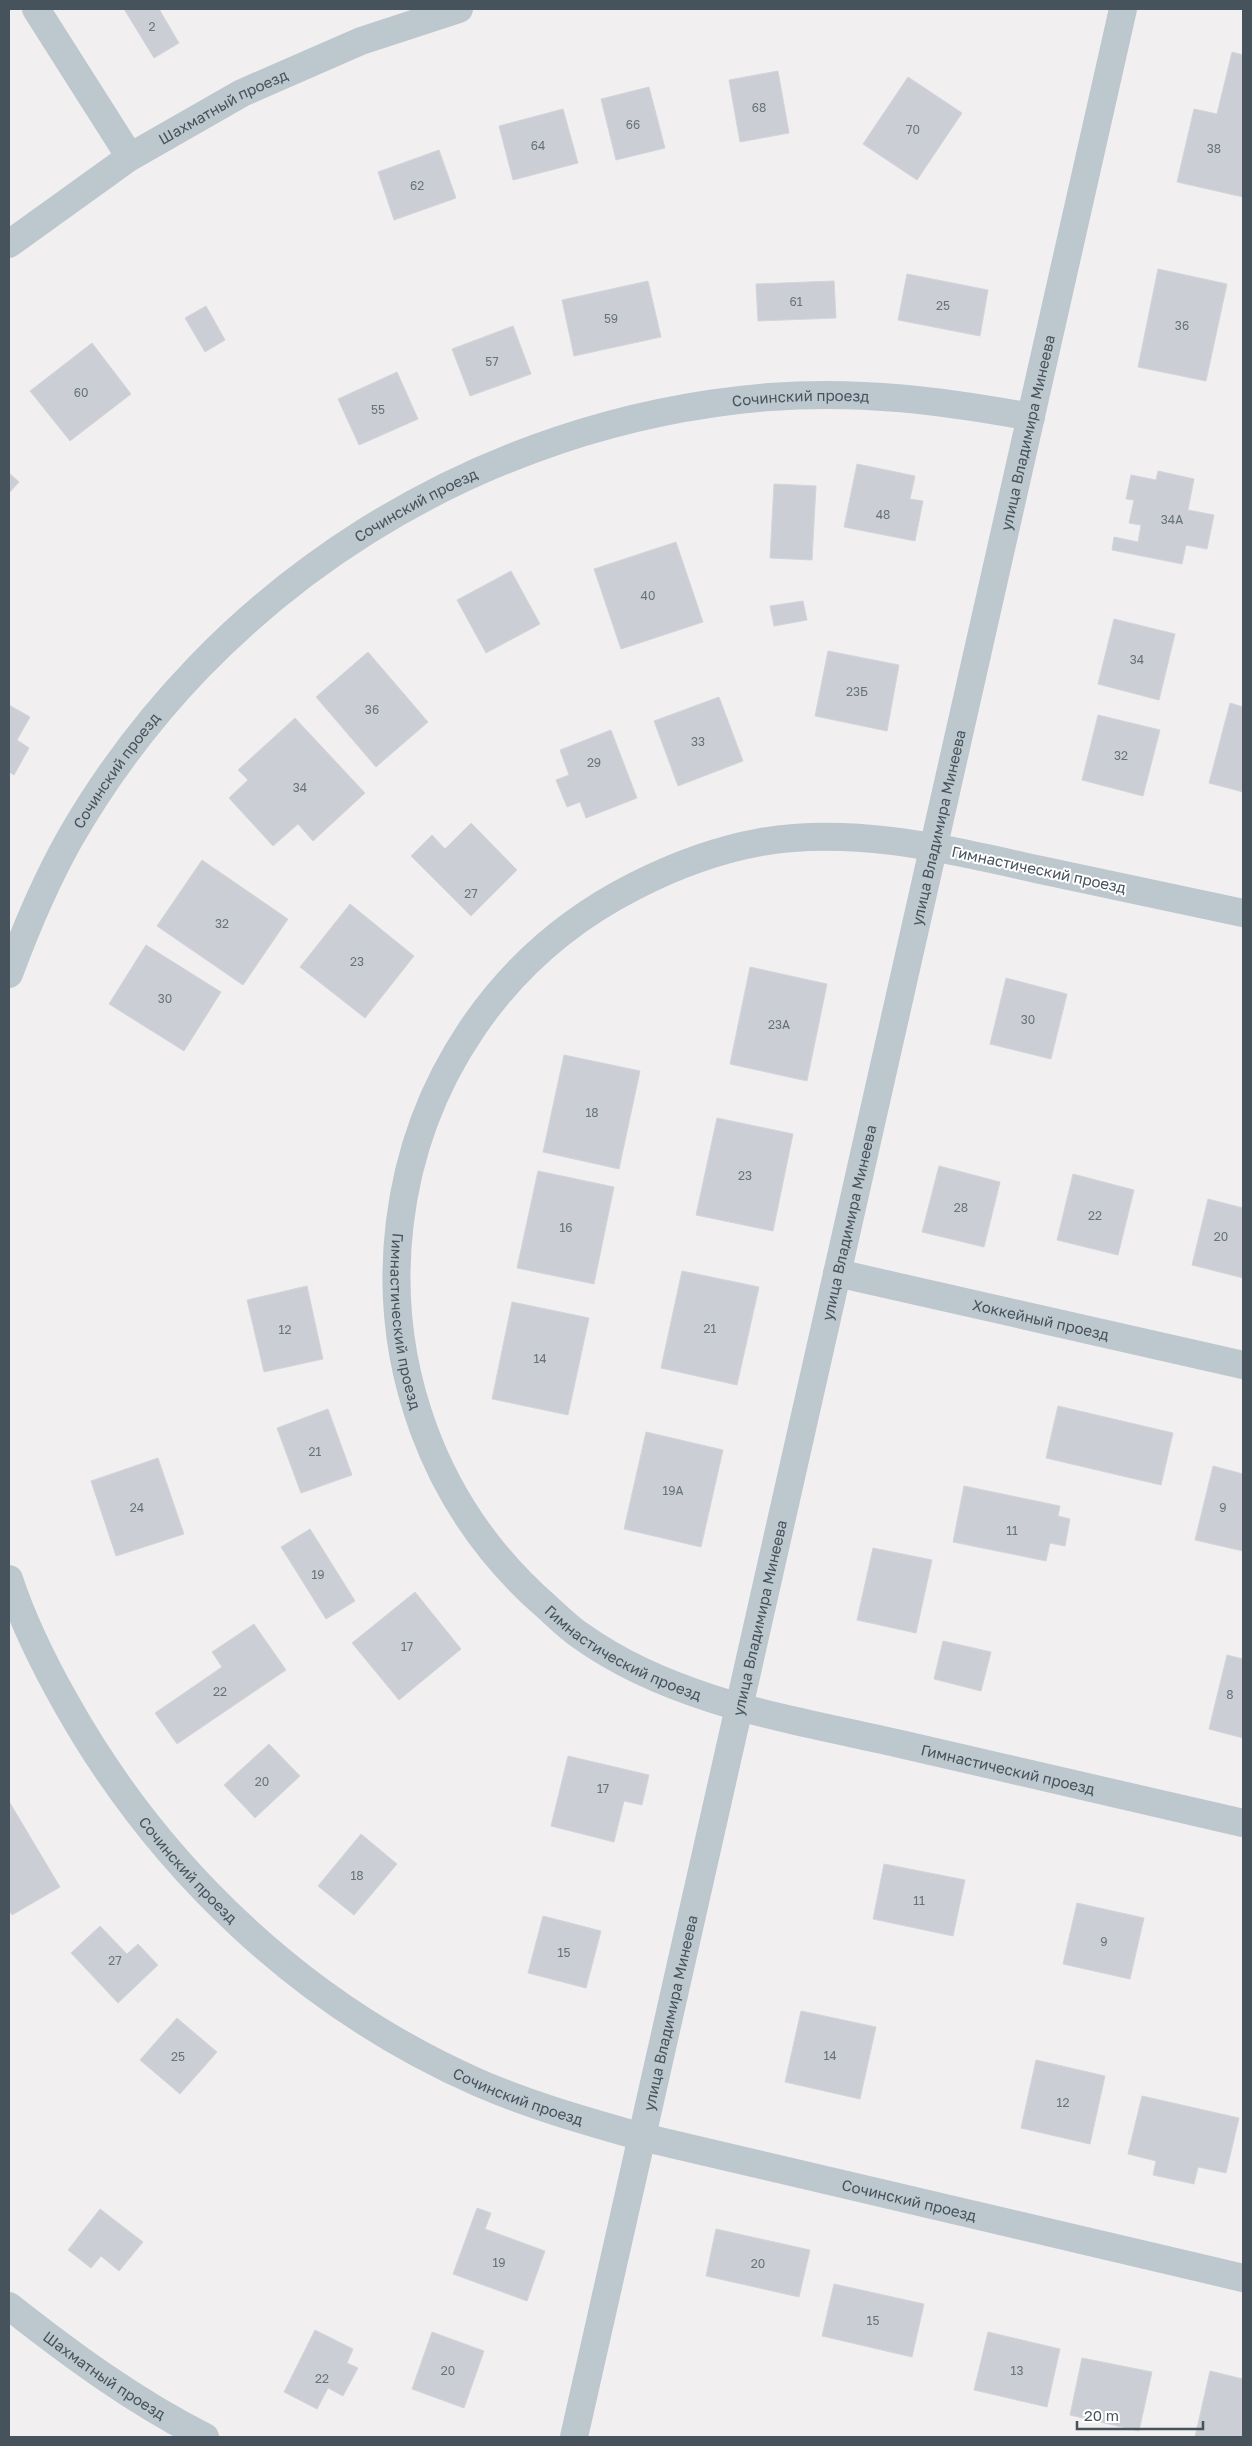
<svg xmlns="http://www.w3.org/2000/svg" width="1252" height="2446" viewBox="0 0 1252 2446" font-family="'Golos Text',sans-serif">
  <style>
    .building { fill: #cbced4; stroke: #d3d5db }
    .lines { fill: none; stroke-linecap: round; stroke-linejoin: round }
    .street { stroke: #bcc7ce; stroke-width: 28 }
    .labels { text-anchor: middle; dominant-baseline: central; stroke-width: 4; stroke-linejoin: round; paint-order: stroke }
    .number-label { font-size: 12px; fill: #67727b }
    .street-label { font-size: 15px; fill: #46535d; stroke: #fff }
  </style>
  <rect width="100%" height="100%" fill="#f1efef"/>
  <path class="building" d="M124,9H159L179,43L154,58Z
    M1232,52L1243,55V197L1177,182L1194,109L1217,114Z
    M778,71L789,133L740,142L729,80Z
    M908,77L962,113L917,180L863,144Z
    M649,87L665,148L616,160L601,99Z
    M563,109L578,163L513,180L499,126Z
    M439,150L456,198L394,220L378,172Z
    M1158,269L1227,284L1206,381L1138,367Z
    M907,274L988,290L980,336L898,320Z
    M648,281L661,337L574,356L562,300Z
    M834,281L836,318L758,321L756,284Z
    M206,306L225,340L205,352L185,318Z
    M513,326L531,374L470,396L452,349Z
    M92,343L131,394L70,441L30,391Z
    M397,372L418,419L359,445L338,399Z
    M857,464L915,476L910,499L923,501L915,541L844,527Z
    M1158,471L1194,479L1188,510L1214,515L1207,549L1186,545L1182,564L1112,550L1114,537L1138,542L1141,525L1129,523L1134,500L1126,499L1131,475L1156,480Z
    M9,473L19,482L9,493Z
    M774,484L816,486L812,560L770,558Z
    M676,542L703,622L621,649L594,569Z
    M511,571L540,624L486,653L457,600Z
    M803,601L807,620L774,626L770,606Z
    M1114,619L1175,634L1159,700L1098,684Z
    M828,651L899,665L887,731L815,716Z
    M368,652L428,722L376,767L316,697Z
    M719,697L743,761L678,786L654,721Z
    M1230,703L1243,707V792L1209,783Z
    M9,705L30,717L17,740L29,748L14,775L9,772Z
    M1098,715L1160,730L1143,796L1082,780Z
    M295,718L365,793L313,841L298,824L273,846L229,798L248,780L238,770Z
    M611,730L637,798L586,818L580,802L567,807L556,780L569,775L560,750Z
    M471,823L517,870L471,916L411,856L432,835L445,849Z
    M202,860L288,919L243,985L157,926Z
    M350,904L414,956L365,1018L300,967Z
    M146,945L221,992L184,1051L109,1004Z
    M750,967L827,984L807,1081L730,1064Z
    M1006,978L1067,994L1051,1059L990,1044Z
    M564,1055L640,1071L619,1169L543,1152Z
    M717,1118L793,1134L773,1231L696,1215Z
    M939,1166L1000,1182L984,1247L922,1232Z
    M538,1171L614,1187L594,1284L517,1268Z
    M1073,1174L1134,1190L1118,1255L1057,1240Z
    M1208,1199L1243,1208V1278L1192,1265Z
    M682,1271L759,1287L737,1385L661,1368Z
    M307,1286L323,1359L264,1372L247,1300Z
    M512,1302L589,1318L568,1415L492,1399Z
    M1058,1406L1173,1433L1161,1485L1046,1458Z
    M328,1409L352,1475L301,1493L277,1428Z
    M646,1432L723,1450L701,1547L624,1529Z
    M158,1458L184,1534L116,1556L91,1481Z
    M1213,1466L1243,1474V1551L1195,1540Z
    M964,1486L1060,1506L1058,1516L1070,1519L1065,1546L1050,1543L1046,1561L953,1542Z
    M310,1529L355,1601L326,1619L281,1547Z
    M873,1548L932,1560L916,1633L857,1620Z
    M415,1592L461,1649L399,1700L352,1643Z
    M254,1624L286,1670L177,1744L155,1713L222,1667L212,1652Z
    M943,1641L991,1652L981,1691L934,1679Z
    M1227,1655L1243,1659V1738L1209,1729Z
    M269,1744L300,1776L255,1818L224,1785Z
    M568,1756L649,1775L642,1805L624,1801L614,1842L551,1826Z
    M10,1803L60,1887L12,1915L9,1910Z
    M361,1834L397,1864L354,1915L318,1886Z
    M884,1864L965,1880L953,1936L873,1919Z
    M1077,1903L1144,1918L1130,1979L1063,1964Z
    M543,1916L601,1931L586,1988L528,1973Z
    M100,1926L127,1954L138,1944L158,1965L118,2003L71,1953Z
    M801,2011L876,2027L860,2099L785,2082Z
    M177,2018L217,2052L180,2094L140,2060Z
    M1036,2060L1105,2076L1090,2144L1021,2128Z
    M1142,2096L1239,2118L1226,2173L1198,2167L1194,2184L1153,2175L1156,2161L1128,2154Z
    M477,2208L491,2213L485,2229L545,2251L527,2301L453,2274Z
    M100,2209L143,2242L119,2271L101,2256L91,2268L68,2250Z
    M716,2229L810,2250L799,2297L706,2276Z
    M834,2284L924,2304L912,2357L822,2336Z
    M315,2330L353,2349L347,2363L358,2368L343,2396L328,2388L317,2409L284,2392Z
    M432,2332L484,2351L464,2408L412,2389Z
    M988,2332L1060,2349L1047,2407L974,2390Z
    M1082,2358L1152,2372L1139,2431L1070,2415Z
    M1210,2371L1243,2379V2437H1195Z"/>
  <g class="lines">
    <g class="street">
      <path d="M36,9L130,157"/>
      <path id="s1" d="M9,244L130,157L242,93L361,41L459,9"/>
      <path id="s2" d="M1243,913C1174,898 1105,883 1036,869C946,849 853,826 761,842C717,850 674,866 635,886C358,1026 314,1405 547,1607C558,1617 569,1628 581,1636C672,1701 789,1719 896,1743C1011,1770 1127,1796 1243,1823"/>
      <path id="s3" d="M9,974C26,928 45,883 69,840C214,586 480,420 770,397C860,390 944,401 1031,417"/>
      <path id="s4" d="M837,1273L1243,1365"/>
      <path id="s5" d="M9,1579C23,1622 44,1664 66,1703C159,1869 304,2006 479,2083C532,2106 586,2121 642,2137L1243,2278"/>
      <path id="s6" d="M9,2306C70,2354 135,2402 205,2437"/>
      <path id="s7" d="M574,2437L1123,9"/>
    </g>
  </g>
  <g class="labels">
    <g class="number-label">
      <text x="152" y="26">2</text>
      <text x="759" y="107">68</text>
      <text x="633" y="124">66</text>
      <text x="913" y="129">70</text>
      <text x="538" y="145">64</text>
      <text x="1214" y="148">38</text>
      <text x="417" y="185">62</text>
      <text x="796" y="301">61</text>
      <text x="943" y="305">25</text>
      <text x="611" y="318">59</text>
      <text x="1182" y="325">36</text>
      <text x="492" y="361">57</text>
      <text x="81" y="392">60</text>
      <text x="378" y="409">55</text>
      <text x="883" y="514">48</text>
      <text x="1172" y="519">34А</text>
      <text x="648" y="595">40</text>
      <text x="1137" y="659">34</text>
      <text x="857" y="691">23Б</text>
      <text x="372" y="709">36</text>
      <text x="698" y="741">33</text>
      <text x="1121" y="755">32</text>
      <text x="594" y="762">29</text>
      <text x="300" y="787">34</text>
      <text x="471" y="893">27</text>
      <text x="222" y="923">32</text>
      <text x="357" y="961">23</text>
      <text x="165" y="998">30</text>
      <text x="1028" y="1019">30</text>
      <text x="779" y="1024">23А</text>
      <text x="592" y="1112">18</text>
      <text x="745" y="1175">23</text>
      <text x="961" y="1207">28</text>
      <text x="1095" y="1215">22</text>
      <text x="566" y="1227">16</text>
      <text x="1221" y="1236">20</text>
      <text x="710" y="1328">21</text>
      <text x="285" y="1329">12</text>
      <text x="540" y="1358">14</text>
      <text x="315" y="1451">21</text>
      <text x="673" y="1490">19А</text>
      <text x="137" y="1507">24</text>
      <text x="1223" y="1507">9</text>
      <text x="1012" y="1530">11</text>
      <text x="318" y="1574">19</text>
      <text x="407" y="1646">17</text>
      <text x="220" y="1691">22</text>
      <text x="1230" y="1694">8</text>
      <text x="262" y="1781">20</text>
      <text x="603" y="1788">17</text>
      <text x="357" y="1875">18</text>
      <text x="919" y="1900">11</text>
      <text x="1104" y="1941">9</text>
      <text x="564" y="1952">15</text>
      <text x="115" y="1960">27</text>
      <text x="830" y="2055">14</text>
      <text x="178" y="2056">25</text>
      <text x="1063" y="2102">12</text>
      <text x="499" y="2262">19</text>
      <text x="758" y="2263">20</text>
      <text x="873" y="2320">15</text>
      <text x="448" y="2370">20</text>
      <text x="1017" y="2370">13</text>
      <text x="322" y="2378">22</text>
    </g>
    <g class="street-label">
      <text stroke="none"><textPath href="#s1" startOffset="255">Шахматный проезд</textPath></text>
      <text stroke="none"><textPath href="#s3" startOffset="1040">Сочинский проезд</textPath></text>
      <text stroke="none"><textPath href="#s7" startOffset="2055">улица Владимира Минеева</textPath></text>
      <text stroke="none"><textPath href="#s3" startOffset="636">Сочинский проезд</textPath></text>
      <text stroke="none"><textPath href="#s3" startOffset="231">Сочинский проезд</textPath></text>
      <text stroke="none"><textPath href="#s7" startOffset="1650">улица Владимира Минеева</textPath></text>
      <text transform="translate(1039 869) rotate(12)">Гимнастический проезд</text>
      <text stroke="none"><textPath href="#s7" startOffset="1245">улица Владимира Минеева</textPath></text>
      <text stroke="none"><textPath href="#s4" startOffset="209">Хоккейный проезд</textPath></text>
      <text stroke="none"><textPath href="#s2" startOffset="1151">Гимнастический проезд</textPath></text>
      <text stroke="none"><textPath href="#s7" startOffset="840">улица Владимира Минеева</textPath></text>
      <text stroke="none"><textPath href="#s2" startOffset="1570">Гимнастический проезд</textPath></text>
      <text stroke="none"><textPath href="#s2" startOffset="1975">Гимнастический проезд</textPath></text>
      <text stroke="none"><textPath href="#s5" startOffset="344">Сочинский проезд</textPath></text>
      <text stroke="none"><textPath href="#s7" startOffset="435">улица Владимира Минеева</textPath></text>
      <text stroke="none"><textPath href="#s5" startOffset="749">Сочинский проезд</textPath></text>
      <text stroke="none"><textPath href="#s5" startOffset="1154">Сочинский проезд</textPath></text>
      <text stroke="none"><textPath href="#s6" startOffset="118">Шахматный проезд</textPath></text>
    </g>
  </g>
  <rect width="1252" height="2446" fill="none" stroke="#46535d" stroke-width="20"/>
  <path d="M1077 2421v8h126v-8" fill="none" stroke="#46535d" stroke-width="2.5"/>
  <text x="1084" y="2421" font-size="15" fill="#46535d" stroke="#ffffff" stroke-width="4" paint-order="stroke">20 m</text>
</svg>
